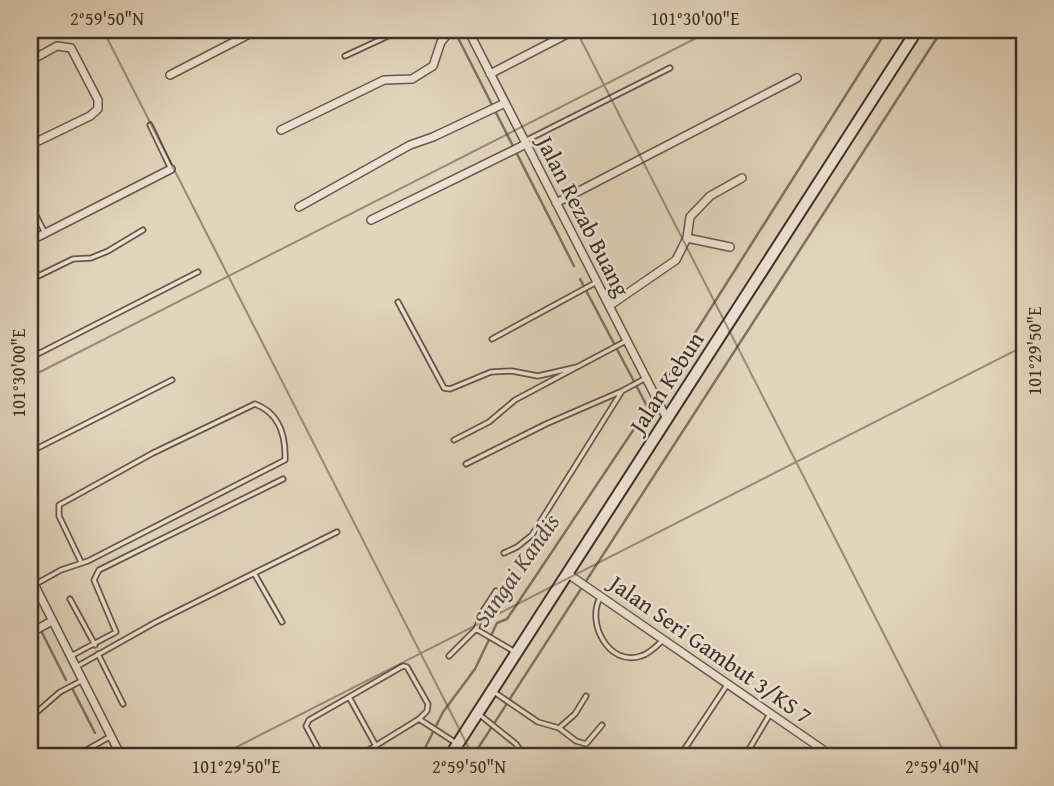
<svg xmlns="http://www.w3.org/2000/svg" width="1054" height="786" viewBox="0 0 1054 786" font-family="'Gentium Book Plus',serif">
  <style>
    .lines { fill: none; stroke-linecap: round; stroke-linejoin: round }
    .stream { stroke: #7f7063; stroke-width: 2.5 }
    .service-casing { stroke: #66584d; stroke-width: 7 }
    .minor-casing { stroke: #66584d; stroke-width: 10 }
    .secondary-casing { stroke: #3d2f28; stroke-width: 14 }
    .service { stroke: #ede3d3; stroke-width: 3.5 }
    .minor { stroke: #ede3d3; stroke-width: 7 }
    .secondary { stroke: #ede3d3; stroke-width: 10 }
    .ticks { fill: none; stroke: #3d2f28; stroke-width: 2; stroke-opacity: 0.45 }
    .labels { text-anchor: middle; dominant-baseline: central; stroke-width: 5; stroke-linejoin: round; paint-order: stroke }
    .street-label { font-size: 23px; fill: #3d2f28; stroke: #ede3d3 }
    .water-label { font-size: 24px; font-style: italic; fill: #584a40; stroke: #ede3d3 }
    .neatline { fill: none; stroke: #3d2f28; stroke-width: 2.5 }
    .ticks-label { font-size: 18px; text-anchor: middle; fill: #3d2f28 }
  </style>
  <rect width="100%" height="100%" fill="#e3d4bc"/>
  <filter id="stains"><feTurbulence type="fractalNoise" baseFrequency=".00286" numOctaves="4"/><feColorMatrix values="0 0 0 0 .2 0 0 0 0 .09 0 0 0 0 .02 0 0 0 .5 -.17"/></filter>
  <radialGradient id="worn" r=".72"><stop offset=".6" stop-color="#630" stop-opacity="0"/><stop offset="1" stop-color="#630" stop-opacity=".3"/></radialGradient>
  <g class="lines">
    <path class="stream" d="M454,30L574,266
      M664,382L887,30
      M30,609L66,680
      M73,690L95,733
      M103,750L107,756
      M421,756L443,712L475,669L497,623L507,619L648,408L580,279
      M473,756L942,30"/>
    <defs>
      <path id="service" d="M345,56L401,30
        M150,125L170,167
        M525,141L670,68
        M30,204L45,233
        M30,280L73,259L91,258L108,251L143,230
        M398,302L444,388L450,389L491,372L512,371L538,376L577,367L626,341
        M492,339L595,283
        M30,358L198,272
        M454,440L489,422L515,400L575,368
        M30,452L172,380
        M466,464L546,424L622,391
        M504,553L517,547L532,535L622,391L646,378
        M254,573L282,622
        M34,585L61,570L88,561L285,460C286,435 279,413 255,404L153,453L59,505V516L81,562
        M496,591L483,611L476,629L515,652
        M30,596L39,595
        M600,598C586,623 609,667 641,656C649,654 657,646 663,640
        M70,599L95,645
        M98,654L123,704
        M71,656L116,632L94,580L99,570L283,479
        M449,656L476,629
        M76,667L156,622L337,532
        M494,692L538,722L559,728L575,714L586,696
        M349,697L376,746
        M480,715L516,744L524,756
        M30,718L60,692L81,681
        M559,728L576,741L586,744L602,725
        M76,756L111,736
        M322,756L306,726L309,720L403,666L407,667L428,704L427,711L419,719
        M359,756L419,719L456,743
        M404,756H405
        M680,756L727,685
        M745,756L770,714
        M810,756L817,746"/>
      <path id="minor" d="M468,30L667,419
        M30,61L57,46L71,48L98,100V109L90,116L30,145
        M490,74L575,30
        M170,75L257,30
        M281,130L384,80L412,79L433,66L441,42L451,30
        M556,203L797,78
        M299,207L410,145L433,137L505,103
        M371,220L526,144
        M687,238L730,247
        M30,241L171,169
        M609,306L676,260L687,238L690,217L710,196L742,178
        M568,574L832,756
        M30,576L121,756
        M30,633L52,621"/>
      <path id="secondary" d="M450,756L917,30"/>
    </defs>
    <use href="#service" class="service-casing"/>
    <use href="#minor" class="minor-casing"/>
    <use href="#secondary" class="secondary-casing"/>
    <use href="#service" class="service"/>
    <use href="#minor" class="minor"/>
    <use href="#secondary" class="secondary"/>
  </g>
  <path class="ticks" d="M103,30L473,756M576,30L946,756M30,377L712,30M219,756L1024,346"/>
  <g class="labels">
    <g class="street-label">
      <text transform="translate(584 216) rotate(63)">Jalan Rezab Buang</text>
      <text transform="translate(666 382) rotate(-57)">Jalan Kebun</text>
      <text transform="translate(711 649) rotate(35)">Jalan Seri Gambut 3/KS 7</text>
    </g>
    <g class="water-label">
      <text transform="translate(516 570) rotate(-55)">Sungai Kandis</text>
    </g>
  </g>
  <rect width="1054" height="786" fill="none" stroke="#e3d4bc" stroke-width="77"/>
  <rect x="38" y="38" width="978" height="710" class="neatline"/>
  <g class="ticks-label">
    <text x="107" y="25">2°59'50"N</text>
    <text x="695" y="25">101°30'00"E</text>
    <text transform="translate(1035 351) rotate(-90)" y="6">101°29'50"E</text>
    <text transform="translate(19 373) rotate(-90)" y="6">101°30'00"E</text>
    <text x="236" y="773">101°29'50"E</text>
    <text x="469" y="773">2°59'50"N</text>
    <text x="942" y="773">2°59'40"N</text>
  </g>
  <rect width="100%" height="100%" filter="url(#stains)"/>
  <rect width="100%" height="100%" fill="url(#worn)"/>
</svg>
